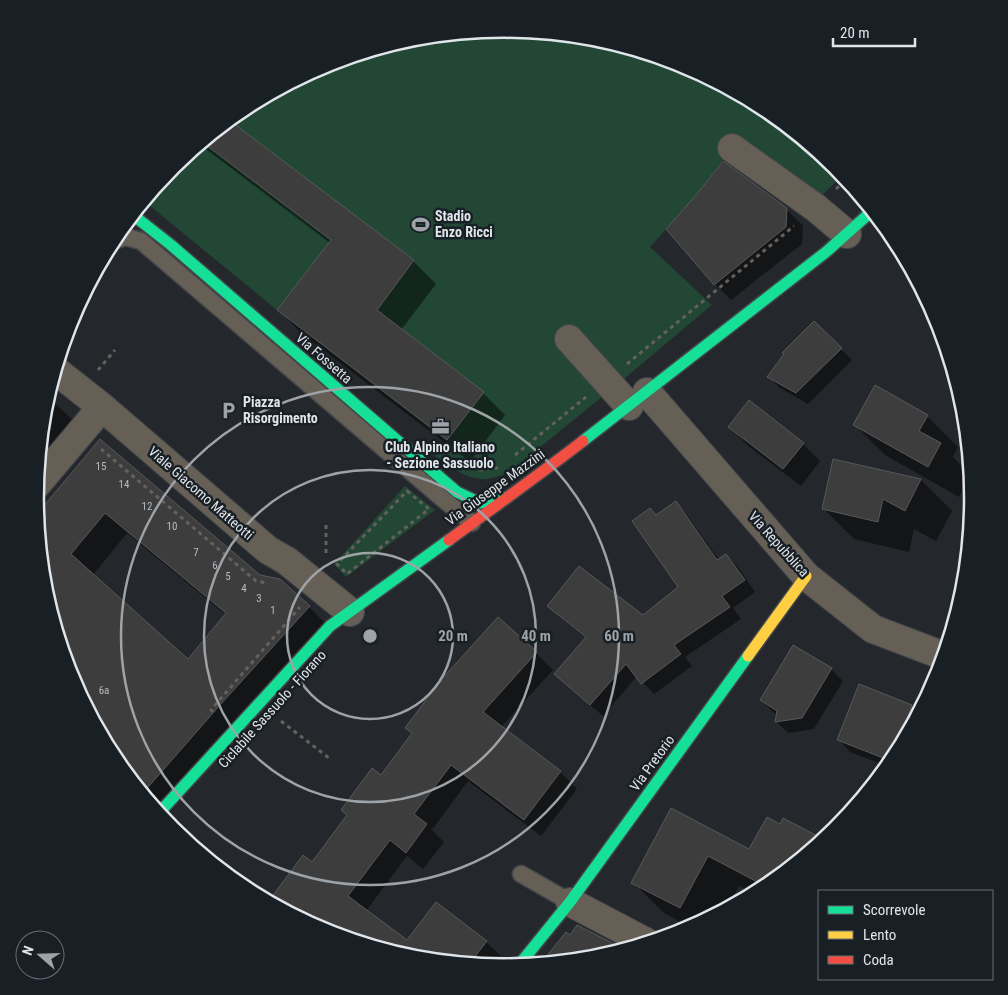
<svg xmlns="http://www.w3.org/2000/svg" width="1008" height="995" viewBox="0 0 1008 995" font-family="'Roboto Condensed',sans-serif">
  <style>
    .green { fill: #224835 }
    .shadow { fill: #0007; fill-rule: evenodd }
    .building { fill: #3d3d3e; stroke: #59585a; fill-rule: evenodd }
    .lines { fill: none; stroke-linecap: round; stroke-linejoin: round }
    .lane-casing { stroke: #43464a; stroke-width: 19 }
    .street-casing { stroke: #43464a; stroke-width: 30 }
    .fast-casing { stroke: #43464a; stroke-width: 14 }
    .slow-casing { stroke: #43464a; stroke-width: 14 }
    .jam-casing { stroke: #43464a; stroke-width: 14 }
    .path { stroke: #64605b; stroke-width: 3; stroke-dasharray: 4 4; stroke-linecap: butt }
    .lane { stroke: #665f56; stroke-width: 16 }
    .street { stroke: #665f56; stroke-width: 28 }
    .fast { stroke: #16e098; stroke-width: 11 }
    .slow { stroke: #ffcf43; stroke-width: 11 }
    .jam { stroke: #f24e42; stroke-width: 11 }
    .ring { fill: none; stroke: #9ea3a8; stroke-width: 2.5 }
    .labels { text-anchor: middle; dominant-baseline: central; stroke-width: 5; stroke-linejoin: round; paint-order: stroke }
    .number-label { font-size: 11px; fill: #b7bbbf }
    .poi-label { font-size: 14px; font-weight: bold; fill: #e0e5ea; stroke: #181f25; text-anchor: start }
    .street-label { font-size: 14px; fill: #e0e5ea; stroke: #181f25 }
    .rim { fill: none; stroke: #e0e5ea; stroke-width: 2.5 }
    .centre { fill: #9ea3a8; stroke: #181f25; stroke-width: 2.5 }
    .ring-label { font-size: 15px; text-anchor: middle; font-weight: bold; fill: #9ea3a8; stroke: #181f25; stroke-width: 5; stroke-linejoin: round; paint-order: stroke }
  </style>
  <rect width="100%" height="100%" fill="#24282c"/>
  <path class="green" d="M504,29L596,38L684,65L765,108L836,166L843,175L817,200L732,148L697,194L650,247L712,305L613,388L513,469V471C506,473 499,477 491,478C470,483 451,467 435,456L446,441L277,310L144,201L173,166L244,108L325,64L413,38Z
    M405,486L435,510L346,577L334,564Z"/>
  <path class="shadow" d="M228,121L413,261L436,284L401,330L483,393L505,415L470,462L301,333L279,310L330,243L199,144Z
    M786,209L803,226L802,244L731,300L715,284Z
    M114,237L123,238L98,268Z
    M814,323L852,360L808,404L780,388L768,376Z
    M47,396L77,424L38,469L44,406Z
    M927,416L958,447L953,457L970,474L971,476L959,497L885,455L854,424Z
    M730,427L803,444L820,461L801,486L747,445Z
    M100,441L260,576L309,607L330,628L162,817L114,758L71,677L44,589L37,515ZM127,533L226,615L188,661L93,575Z
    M834,460L921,480L952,511L936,541L914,529L909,552L854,539L823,508Z
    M972,487L973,498L972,509L965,503Z
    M676,503L687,515L719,560L726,555L738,567L755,592L733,608L741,619L685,657L692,666L654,694L637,676L603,716L568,686L556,674L586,638L561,618L549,606L643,616L680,587L657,516Z
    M971,513L968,546L961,539Z
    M793,647L831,669L843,681L814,729L788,733L776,721L778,715L773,712L761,700Z
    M536,653L553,670L501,727L560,772L577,789L541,836L468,781L432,830L444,842L423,869L407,856L366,911L407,942H486L503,958L497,966L412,957L324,930L282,908L272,898L312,863L381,777Z
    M859,685L920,708L894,758L887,766L850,752L839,740Z
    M671,810L750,851L780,826L822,840L764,887L753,893L739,886L728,906L690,927L664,913L633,882Z"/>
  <path class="building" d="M229,120L414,260L377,310L484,392L447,440L277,310L331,240L202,142Z
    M723,161L787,208L786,227L714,285L666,229L697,194Z
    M814,321L842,348L796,393L767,377L784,354L782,353Z
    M875,385L928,415L919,431L941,443L928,467L853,425Z
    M749,400L804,443L783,469L728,427Z
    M100,439L260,575L280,579L310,606L220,705L143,793L114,758L71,677L44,589L37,514ZM105,513L226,613L188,659L71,554Z
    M833,459L921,479L905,511L883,499L878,522L822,509Z
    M676,501L717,560L726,554L745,580L722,596L730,607L674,645L681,654L641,684L626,664L590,705L554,674L586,637L547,606L579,566L643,615L678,587L632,521L650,508L656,515Z
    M498,617L537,652L483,712L561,771L524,820L451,765L414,814L427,824L406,853L390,840L348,896L407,940L436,902L487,941L470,963L412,957L324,930L287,911L271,898L303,855L312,862L347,815L341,810L372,768L381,775L412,733L405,728L441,680Z
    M793,645L832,668L802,718L775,722L777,711L760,700Z
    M859,684L912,705L891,761L837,740Z
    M671,808L749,849L767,817L780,824L783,818L823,839L765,886L708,856L680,908L631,883Z
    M577,925L624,949L595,957L541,963L566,932L570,935Z"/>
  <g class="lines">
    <defs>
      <path id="lane" d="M112,241L126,237L141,241L437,494L472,523
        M521,874L570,902"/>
      <path id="street" d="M732,148L816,208L847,234
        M569,339L629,406
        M55,370L102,407L268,550L287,561L350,612
        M647,392L806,576L873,629L944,656
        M37,484L102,407
        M570,902L646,942"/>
      <path id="fast" d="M133,215L171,245L457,492L480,503L505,498
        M583,441L826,252L872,211
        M159,813L330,626L449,540
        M519,965L570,902L748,656"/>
      <path id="slow" d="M748,656L806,576"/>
      <path id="jam" d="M449,540C494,507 539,475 583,441"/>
    </defs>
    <use href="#lane" class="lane-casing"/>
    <use href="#street" class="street-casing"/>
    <use href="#fast" class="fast-casing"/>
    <use href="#slow" class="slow-casing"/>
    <use href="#jam" class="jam-casing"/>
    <path class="path" d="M836,189L847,179
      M627,364L794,226
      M98,370L115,350
      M101,449L256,581L267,583
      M515,455L586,397
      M479,470L498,468
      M407,491L429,509L347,574L337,564Z
      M326,525V557
      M213,712L211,710L300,607
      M281,721L329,758"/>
    <use href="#lane" class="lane"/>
    <use href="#street" class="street"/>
    <use href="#fast" class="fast"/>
    <use href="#slow" class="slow"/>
    <use href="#jam" class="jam"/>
  </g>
  <g class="ring">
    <circle cx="370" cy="636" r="83"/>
    <circle cx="370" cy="636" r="166"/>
    <circle cx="370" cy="636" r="249"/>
  </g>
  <defs>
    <symbol id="stadium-bare" viewBox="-9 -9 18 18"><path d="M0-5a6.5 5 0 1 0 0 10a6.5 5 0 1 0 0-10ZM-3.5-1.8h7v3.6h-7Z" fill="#9ea3a8" stroke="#181f25" stroke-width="2.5" paint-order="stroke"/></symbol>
    <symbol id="parking-bare" viewBox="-9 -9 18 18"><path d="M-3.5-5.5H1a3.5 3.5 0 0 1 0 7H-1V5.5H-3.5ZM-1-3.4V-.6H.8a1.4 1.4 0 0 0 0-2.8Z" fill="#9ea3a8" stroke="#181f25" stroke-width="2.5" paint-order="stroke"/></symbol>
    <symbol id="office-bare" viewBox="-9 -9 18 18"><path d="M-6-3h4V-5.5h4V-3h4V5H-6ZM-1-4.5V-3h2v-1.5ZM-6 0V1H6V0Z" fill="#9ea3a8" stroke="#181f25" stroke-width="2.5" paint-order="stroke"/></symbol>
  </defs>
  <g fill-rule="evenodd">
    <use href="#stadium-bare" x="408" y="212" width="25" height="25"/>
    <use href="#parking-bare" x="216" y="398" width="25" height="25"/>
    <use href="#office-bare" x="428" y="414" width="25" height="25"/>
  </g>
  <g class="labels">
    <g class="number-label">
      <text x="101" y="466">15</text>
      <text x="124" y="484">14</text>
      <text x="147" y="506">12</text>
      <text x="172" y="526">10</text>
      <text x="196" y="552">7</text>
      <text x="215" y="565">6</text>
      <text x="228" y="576">5</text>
      <text x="244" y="588">4</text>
      <text x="259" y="598">3</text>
      <text x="273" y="610">1</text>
      <text x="104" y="690">6a</text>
    </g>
    <g class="poi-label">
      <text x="435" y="216">Stadio<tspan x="435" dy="16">Enzo Ricci</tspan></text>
      <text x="243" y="402">Piazza<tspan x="243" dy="16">Risorgimento</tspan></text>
      <text x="440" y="447" text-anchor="middle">Club Alpino Italiano<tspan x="440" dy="16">- Sezione Sassuolo</tspan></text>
    </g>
    <g class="street-label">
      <text transform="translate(324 358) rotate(41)">Via Fossetta</text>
      <text transform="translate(495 487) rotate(-36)">Via Giuseppe Mazzini</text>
      <text transform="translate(201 493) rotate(41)">Viale Giacomo Matteotti</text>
      <text transform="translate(779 544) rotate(48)">Via Repubblica</text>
      <text transform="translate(272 709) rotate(-48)">Ciclabile Sassuolo - Fiorano</text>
      <text transform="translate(652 763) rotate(-54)">Via Pretorio</text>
    </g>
  </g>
  <path d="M0 0H1008V995H0ZM44 498a460 460 0 1 1 920 0a460 460 0 1 1-920 0Z" fill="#181f25" fill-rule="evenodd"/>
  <path class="rim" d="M44 498a460 460 0 1 1 920 0a460 460 0 1 1-920 0Z"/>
  <circle cx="370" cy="636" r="8" class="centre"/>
  <g class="ring-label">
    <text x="453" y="641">20 m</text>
    <text x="536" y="641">40 m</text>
    <text x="619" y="641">60 m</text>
  </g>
  <rect x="818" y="890" width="175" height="90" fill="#181f25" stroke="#686e74"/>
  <rect x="828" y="906" width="25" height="8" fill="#16e098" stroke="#686e74"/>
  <text x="863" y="915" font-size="15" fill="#e0e5ea">Scorrevole</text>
  <rect x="828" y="931" width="25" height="8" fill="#ffcf43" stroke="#686e74"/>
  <text x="863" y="940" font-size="15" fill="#e0e5ea">Lento</text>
  <rect x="828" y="956" width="25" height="8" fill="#f24e42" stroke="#686e74"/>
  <text x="863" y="965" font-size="15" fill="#e0e5ea">Coda</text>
  <g transform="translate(40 955) rotate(290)"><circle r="24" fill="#181f25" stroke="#686e74"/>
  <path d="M0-4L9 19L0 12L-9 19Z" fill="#9ea3a8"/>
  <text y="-8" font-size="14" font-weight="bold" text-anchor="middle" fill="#e0e5ea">N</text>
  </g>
  <path d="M833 38v8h82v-8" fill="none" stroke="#e0e5ea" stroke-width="2.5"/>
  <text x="840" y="38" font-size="15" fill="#e0e5ea" stroke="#181f25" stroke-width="4" paint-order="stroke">20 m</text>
</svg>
